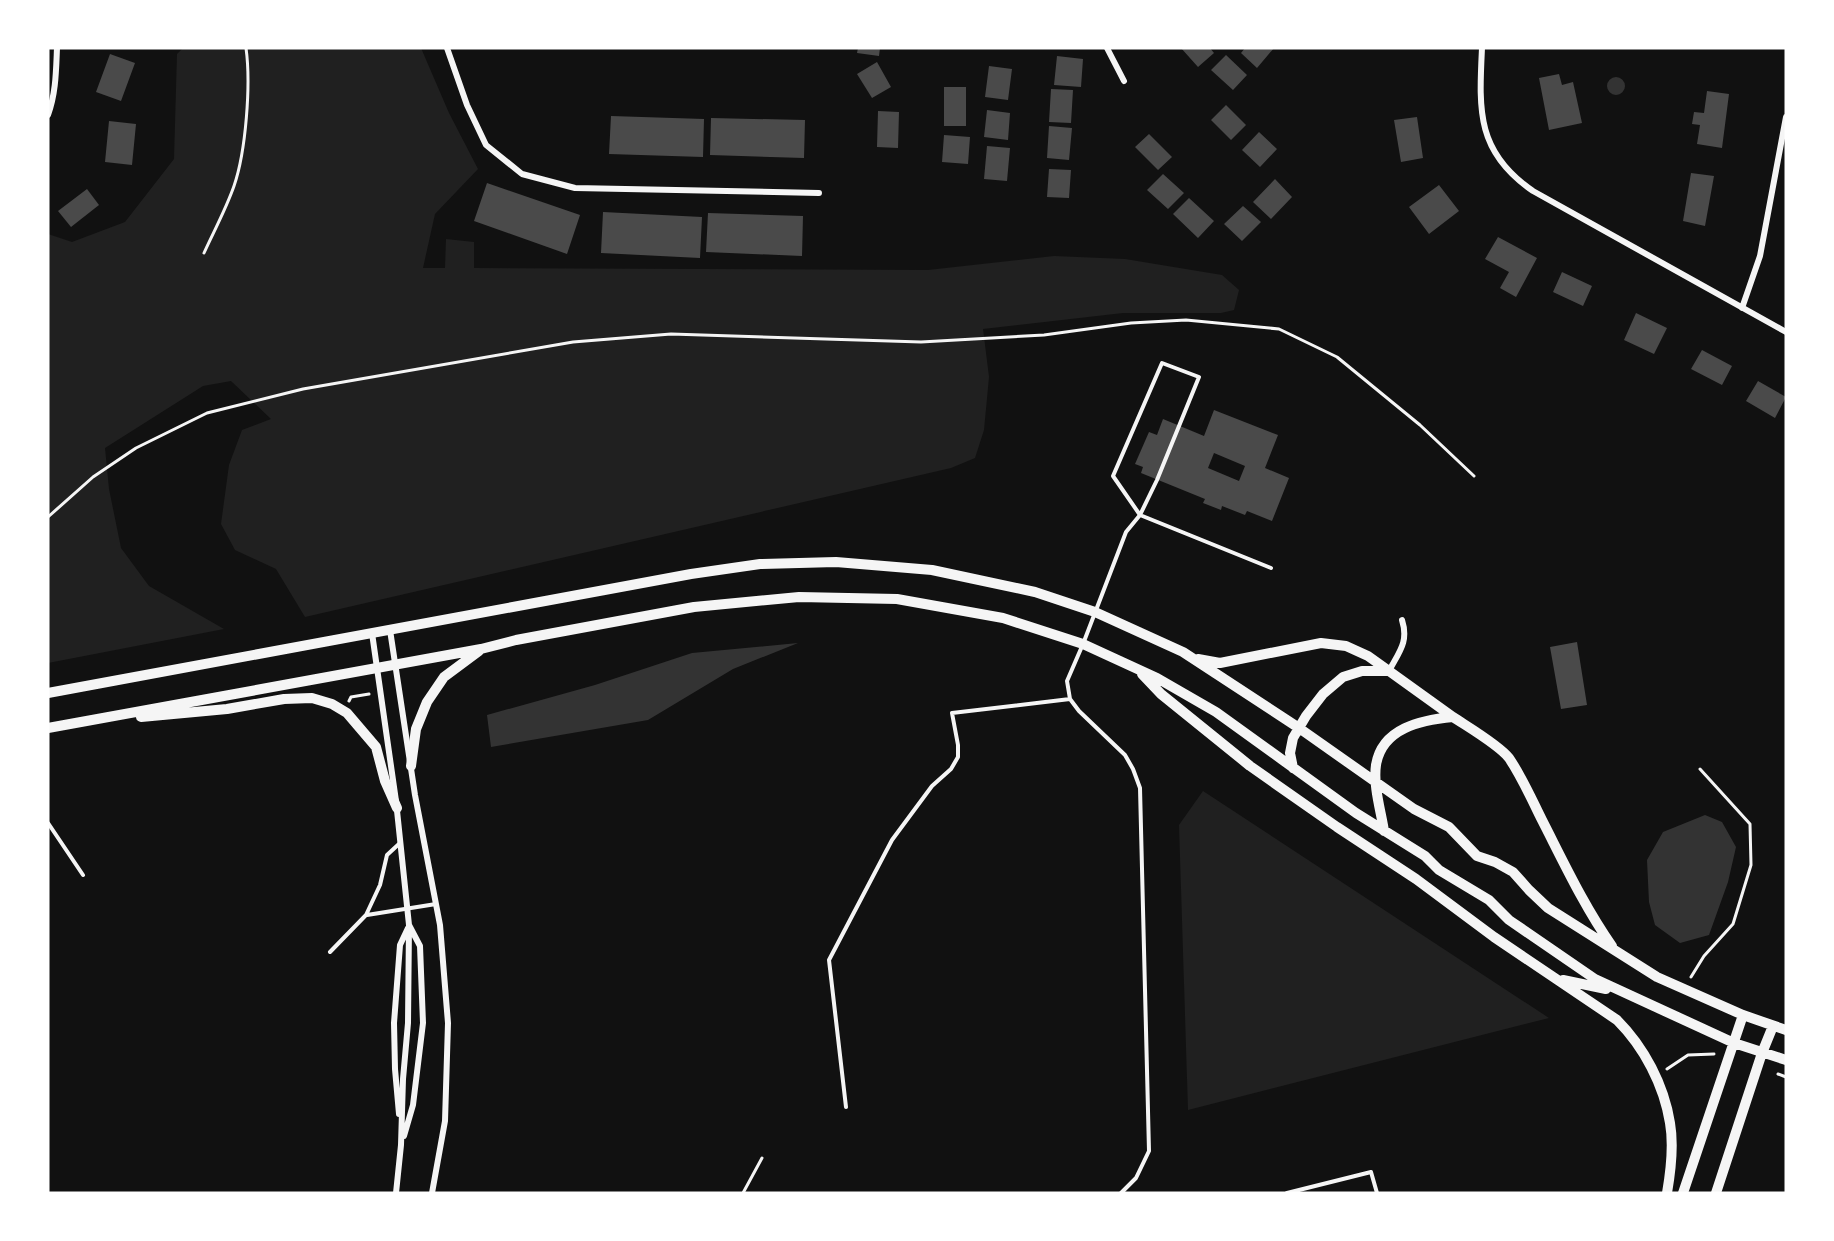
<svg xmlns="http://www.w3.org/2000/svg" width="1834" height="1241" viewBox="0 0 1834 1241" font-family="Spectral,serif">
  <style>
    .green { fill: #202020 }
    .water { fill: #333 }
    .building { fill: #4a4a4a; fill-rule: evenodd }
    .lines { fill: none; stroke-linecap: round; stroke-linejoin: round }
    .path { stroke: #f5f5f5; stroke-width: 3 }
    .service { stroke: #f5f5f5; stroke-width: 4 }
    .minor { stroke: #f5f5f5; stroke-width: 6 }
    .tertiary { stroke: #f5f5f5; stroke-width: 10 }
  </style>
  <rect width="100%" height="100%" fill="#111"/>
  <path class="green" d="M183,48H421L449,113L478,169L435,214L423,268H445L446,239L474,242V268L928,270L1054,256L1125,259L1222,275L1239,290L1234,310L1221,313H1123L983,329L989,377L984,430L975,458L951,468L305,617L276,569L235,550L221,524L229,465L242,430L271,419L231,381L203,386L105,448L109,489L121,548L149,586L224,629L48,663V234L72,242L125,222L174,159L177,54Z
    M1203,791L1549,1018L1188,1110L1179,825Z"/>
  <path class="water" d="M1607 86a9 9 0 1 1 18 0a9 9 0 1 1-18 0Z
    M798,643L733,669L648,720L491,747L487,715L595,685L692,653Z
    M1705,815L1722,822L1736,847L1728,882L1709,935L1680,943L1655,925L1649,902L1647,860L1663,832Z"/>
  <path class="building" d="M858,48H880L879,56L857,53Z
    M1181,48H1210L1214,53L1198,67Z
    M1245,48H1274L1257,68L1241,53Z
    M110,54L135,63L121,101L96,92Z
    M1226,55L1247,75L1233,90L1211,70Z
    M1057,56L1083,59L1081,87L1054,85Z
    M877,62L891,87L872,98L857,74Z
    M989,66L1012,69L1008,100L985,97Z
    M1559,74L1562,85L1573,82L1582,123L1549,130L1539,78Z
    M944,87H966V126H944Z
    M1051,89L1073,90L1071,123L1049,122Z
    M1707,91L1729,94L1722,148L1697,144L1700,125L1692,124L1694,112L1704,113Z
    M1226,105L1246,125L1231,140L1211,120Z
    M987,110L1010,113L1008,140L984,137Z
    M878,111L899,112L898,148L877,147Z
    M611,116L704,119L703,157L609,154Z
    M1417,117L1423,158L1401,162L1394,120Z
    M711,118L805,120L804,158L710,155Z
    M109,121L136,124L132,165L105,162Z
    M1049,126L1072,128L1069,160L1047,158Z
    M1259,132L1277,149L1260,167L1242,150Z
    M1149,134L1172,157L1158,170L1135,147Z
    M944,135L970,137L968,164L942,162Z
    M987,146L1010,148L1007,181L984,179Z
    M1049,169L1071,170L1069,198L1047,197Z
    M1691,173L1714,176L1705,226L1683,221Z
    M1163,174L1184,193L1168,209L1147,190Z
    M1275,179L1292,197L1271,219L1253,202Z
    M487,183L580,215L567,254L474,221Z
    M1439,185L1459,211L1429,234L1409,207Z
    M87,189L99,205L71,227L58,211Z
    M1189,198L1214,221L1198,238L1173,214Z
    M1243,206L1261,222L1242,241L1224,224Z
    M603,212L702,217L700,258L601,253Z
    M708,213L803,216L802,256L706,252Z
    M1498,237L1537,258L1516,297L1500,288L1509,272L1485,259Z
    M1562,272L1592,286L1583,306L1553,292Z
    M1636,313L1667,328L1654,354L1624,340Z
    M1702,350L1732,366L1722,385L1691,369Z
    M1758,381L1786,397L1775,418L1746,401Z
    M1214,410L1278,435L1265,468L1289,478L1272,521L1247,511L1245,515L1222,506L1221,510L1203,503L1205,499L1141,473L1143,467L1135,464L1149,432L1157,435L1163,419L1204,436ZM1214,453L1245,466L1239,481L1208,468Z
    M1577,642L1587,705L1561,709L1550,647Z"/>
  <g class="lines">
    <path class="path" d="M204,253C214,231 226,209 234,186C246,151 251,84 246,48
      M48,517L93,477L136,448L207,413L303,389L573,342L671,334L921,342L1044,335L1131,323L1186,320L1279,329L1337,357L1420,425L1474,476
      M349,701L351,697L369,694
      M1691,977L1704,956L1733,924L1751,865L1750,824L1700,769
      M1667,1069L1688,1055L1714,1054
      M1778,1074L1786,1077
      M743,1193L762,1158"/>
    <path class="service" d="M48,823L83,875
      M367,915L436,904
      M330,952L366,915L380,885L387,855L400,843
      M846,1107L829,960L892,840L932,786L951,769L958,757V745L952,713L1070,699
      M1121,1193L1136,1178L1149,1151L1140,788L1133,769L1125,755L1079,711L1070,699L1067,681L1083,644L1126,532L1140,515L1157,480L1199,377L1162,363L1113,476L1140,515L1271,568
      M1287,1193L1371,1172L1377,1193"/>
    <path class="minor" d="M447,48L467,105L486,145L522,174L575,188L819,193
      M1107,48L1124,81
      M1482,48C1479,110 1476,152 1533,191L1786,332
      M48,115C56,93 56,71 57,48
      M1742,308L1760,256L1786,117
      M390,630L415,795L440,925L448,1023L445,1121L432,1193
      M372,633L396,801L409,925L408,1023L403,1079L401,1145L396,1193
      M1389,671C1399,652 1409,642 1402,620
      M399,1114L395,1069L394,1023L400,945L408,928
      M404,1136L413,1105L423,1023L420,946L409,925"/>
    <path class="tertiary" d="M1198,659L1220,663L1321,643L1346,646L1368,656L1389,671
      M1142,674L1161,694L1250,766L1337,827L1416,879L1494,937L1617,1020C1644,1047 1664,1085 1670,1123C1674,1146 1671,1170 1667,1193
      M48,693L691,574L760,564L836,562L932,570L1035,592L1095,612L1183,652L1299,728L1414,809L1449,827L1477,856L1495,862L1513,872L1529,890L1548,908L1657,977L1743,1015L1786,1030
      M141,717L227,709L284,699L312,698L332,704L347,713L376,747L385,781L397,808
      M48,728L481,649L516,640L694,607L799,597L897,599L1003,618L1083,644L1157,678L1216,712L1356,813L1425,856L1439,870L1489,900L1509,920L1595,979L1734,1043L1786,1060
      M411,766L416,729L427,702L444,677L479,651
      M1293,768L1290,753L1293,738L1306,716L1323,694L1343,677L1362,671H1389L1453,717
      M1384,831C1381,811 1373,786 1376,765C1382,728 1421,720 1453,717C1468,727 1499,745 1509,758C1522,777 1532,800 1542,820C1564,863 1584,906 1612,946
      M1563,980L1606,989
      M1683,1193L1743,1015
      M1716,1193L1762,1053L1773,1026"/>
  </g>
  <rect width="1834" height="1241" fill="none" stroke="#ffffff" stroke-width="99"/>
</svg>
